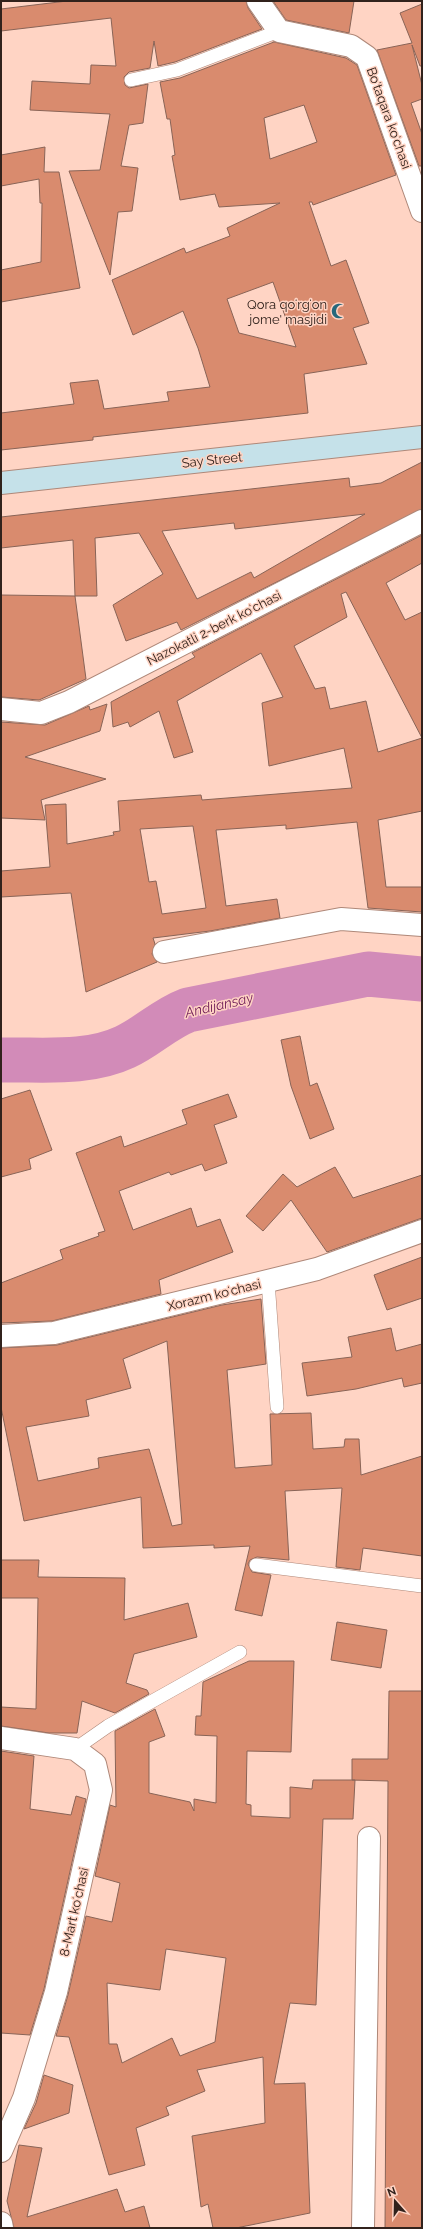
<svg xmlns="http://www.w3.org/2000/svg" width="423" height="2229" viewBox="0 0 423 2229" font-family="Raleway,sans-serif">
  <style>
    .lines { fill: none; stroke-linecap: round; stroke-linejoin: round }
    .river { stroke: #d28bb8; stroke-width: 45 }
    .building { fill: #d98b6e; stroke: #896457; fill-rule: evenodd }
    .service-casing { stroke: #af8879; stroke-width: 14 }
    .minor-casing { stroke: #af8879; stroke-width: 24 }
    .secondary-casing { stroke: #af8879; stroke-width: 24 }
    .service { stroke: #fff; stroke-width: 13 }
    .minor { stroke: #fff; stroke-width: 22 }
    .secondary { stroke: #c5e1e9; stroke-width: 22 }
    .labels { text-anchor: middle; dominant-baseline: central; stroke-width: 3; stroke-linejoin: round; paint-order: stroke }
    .street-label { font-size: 13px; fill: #31221c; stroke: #ffd4c4 }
    .poi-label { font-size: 13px; fill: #31221c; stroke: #ffd4c4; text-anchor: end }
    .water-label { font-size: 14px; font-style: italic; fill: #6f1b57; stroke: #ffd4c4 }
  </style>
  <rect width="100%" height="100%" fill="#ffd4c4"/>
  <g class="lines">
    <path class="river" d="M1,1060C41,1059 87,1065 125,1047C147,1037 164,1019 188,1010L368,974L422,979"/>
  </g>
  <path class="building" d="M67,1H246L248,8L262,29L175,62L158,66L154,41L150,68L129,72L124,77L125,85L129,88L148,84L143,123L129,125L121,166L138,168L132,211L118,212L110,275L69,171L100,170L110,114L30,110L32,81L90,84L91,65L116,66L111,18L1,31V9Z
    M273,1H354L349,33L286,20Z
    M422,4V66H420L412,45L422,85V99L411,103L422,134V166H419L377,50L412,43L400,13Z
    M274,42L346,58L357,65L396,175L313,205L312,202H309L331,266L346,260L369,323L353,328L367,364L304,374L308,413L93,437V440L1,450V413L74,404L70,383L98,380L104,409L169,401L167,392L210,387L198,348L183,311L133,335L112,280L184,248L186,253L230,236L227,228L280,203L219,207L215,194L180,200L172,156L175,155L170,119H167L160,82L180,78ZM304,105L317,142L270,159L264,118ZM273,282L296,347L239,333L227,299Z
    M45,147L44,172H59L80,288L1,302V270L41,262L42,203H40L39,179L1,186V155Z
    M422,462V509L181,630L177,622L126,641L113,605L163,574L139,533L95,538L97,596H75L73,540L1,548V517L349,478L350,487L381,483ZM365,514L254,578L251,572L197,599L162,531L234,523L235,529Z
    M422,535V563L386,583L405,620L422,612V811L378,820L386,887H422V912L368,908L357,822L286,829V825L216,830L226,906L277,899L280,918L210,931L153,938L155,944L152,954L157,962L86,992L71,893L1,897V871L50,867L45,805L66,804L67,844L114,835L113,832L120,831L118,801L201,795L202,800L352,788L344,748L269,766L262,703L283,697L261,653L177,701L193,752L174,758L159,711L130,727L128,722L113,727L111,702L195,657L192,653ZM346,592L422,738L378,752L366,701L330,709L325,687L315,689L294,646L347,617L341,594ZM193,826L206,908L162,914L156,881L149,882L140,829Z
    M1,595L75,596L86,679L39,700L1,697Z
    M107,704L100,731L25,757L106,779L41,800L45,820L1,818V722L45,725L89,706L90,710Z
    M300,1036L310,1086L317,1083L334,1129L310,1139L291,1086L281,1040Z
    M30,1090L52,1150L29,1159L31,1169L1,1177V1099Z
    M228,1094L237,1117L214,1125L227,1163L205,1171L202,1164L171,1175L169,1172L119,1191L133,1230L191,1208L197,1227L220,1219L233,1252L159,1280L161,1294L52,1321L1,1323V1283L63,1259L60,1250L99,1236L98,1233L105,1231L76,1153L121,1136L124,1147L187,1124L182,1110Z
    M335,1167L353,1198L422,1175V1218L327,1252L291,1200L263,1231L246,1216L283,1174L297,1187Z
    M422,1257V1298L387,1310L374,1275Z
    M261,1299L266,1364L227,1370L235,1468L272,1465L270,1414L311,1413L313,1449L344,1447L345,1439H359L361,1475L422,1456V1556L363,1548L360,1570L336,1567L342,1488L285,1491L289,1560L257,1557L250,1560L248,1564L252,1572L271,1575L262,1616L235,1610L250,1546L214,1548V1545L143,1548L141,1497L24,1521L1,1407V1348L57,1345L222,1305ZM167,1341L182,1524L172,1526L149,1449L98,1458L99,1468L38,1481L26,1427L89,1416L86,1400L131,1388L123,1359Z
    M391,1328L396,1351L422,1344V1383L404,1387L402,1378L356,1389L307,1396L302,1363L352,1357L348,1337Z
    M1,1560H39L38,1577L125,1578L124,1620L188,1603L197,1637L134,1654L126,1683L147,1690L149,1694L115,1713L82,1701L77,1733H49L1,1726V1707L36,1709L38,1598H1Z
    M337,1622L387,1630L381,1668L331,1660Z
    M249,1661H294L291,1752L247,1751L246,1804L251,1805V1816L290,1818V1787L312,1789L313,1780H355L353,1819H323L316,2005L290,2003L274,2084L305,2083L310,2213L236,2228H213L208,2204L201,2207L192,2136L265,2123L263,2057L197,2070L205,2091L166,2107L169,2115L136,2128L145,2165L109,2175L69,2037L56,2036L68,1995L86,1916L112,1922L120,1883L95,1876L110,1805L116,1807L115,1731L155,1709L165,1736L149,1742V1793L190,1802L194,1811V1799L216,1803L217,1736L195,1735L196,1716H201L203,1682ZM166,1949L226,1958L215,2042L180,2056L172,2038L122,2063L117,2044H109L107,1983L160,1990Z
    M389,1691H422V2228H385L388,1781L352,1780V1759H388Z
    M1,1751L34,1756L30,1809L71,1815L76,1796L86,1799L44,1989L30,2035L1,2033Z
    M44,2075L73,2085L69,2113L24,2129L36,2103Z
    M19,2145L42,2148L27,2217L117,2189L125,2212L144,2206L150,2228H14L7,2201Z"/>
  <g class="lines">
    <defs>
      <path id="service" d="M131,80L177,70L279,31
        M268,1281L277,1407
        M256,1565L422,1586
        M75,1749L108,1726L240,1652"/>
      <path id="minor" d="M258,1L279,31L351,46L367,57L422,211
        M1,709L41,713L69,702L422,521
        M164,952L341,919L422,925
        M1,1336L54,1333L317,1269L422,1231
        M1,1738L75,1749L95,1764L101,1790L56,1992L24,2098L1,2151
        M1,2223L2,2228
        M363,2228L369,1838"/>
      <path id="secondary" d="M1,483L422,437"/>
    </defs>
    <use href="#service" class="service-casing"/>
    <use href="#minor" class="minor-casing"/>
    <use href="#secondary" class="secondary-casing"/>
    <use href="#service" class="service"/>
    <use href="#minor" class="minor"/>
    <use href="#secondary" class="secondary"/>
  </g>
  <defs>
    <symbol id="mosque-bare" viewBox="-9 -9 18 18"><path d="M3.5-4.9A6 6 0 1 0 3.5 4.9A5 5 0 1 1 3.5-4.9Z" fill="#27687c" stroke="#ffd4c4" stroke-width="2.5" paint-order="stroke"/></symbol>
  </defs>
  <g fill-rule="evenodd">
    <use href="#mosque-bare" x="328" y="300" width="22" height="22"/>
  </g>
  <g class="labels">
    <g class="street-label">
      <text transform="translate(389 118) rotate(70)">Boʻtaqara koʻchasi</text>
      <text transform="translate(212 460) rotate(-6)">Say Street</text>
      <text transform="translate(214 628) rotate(-27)">Nazokatli 2-berk koʻchasi</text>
      <text transform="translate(214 1295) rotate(-14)">Xorazm koʻchasi</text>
      <text transform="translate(74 1912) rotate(-77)">8-Mart koʻchasi</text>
    </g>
    <g class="poi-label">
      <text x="327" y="304">Qora qoʻrgʻon<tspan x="327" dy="15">jome' masjidi</tspan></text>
    </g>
    <g class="water-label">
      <text transform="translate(219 1005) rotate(-13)">Andijansay</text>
    </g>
  </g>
  <rect width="423" height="2229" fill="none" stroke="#31221c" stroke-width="4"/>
  <g transform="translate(395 2201) rotate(340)" stroke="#ffd4c4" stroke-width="3" paint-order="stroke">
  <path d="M0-3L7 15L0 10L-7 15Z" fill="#31221c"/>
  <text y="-6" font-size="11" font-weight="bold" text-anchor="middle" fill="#31221c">N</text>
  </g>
</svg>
